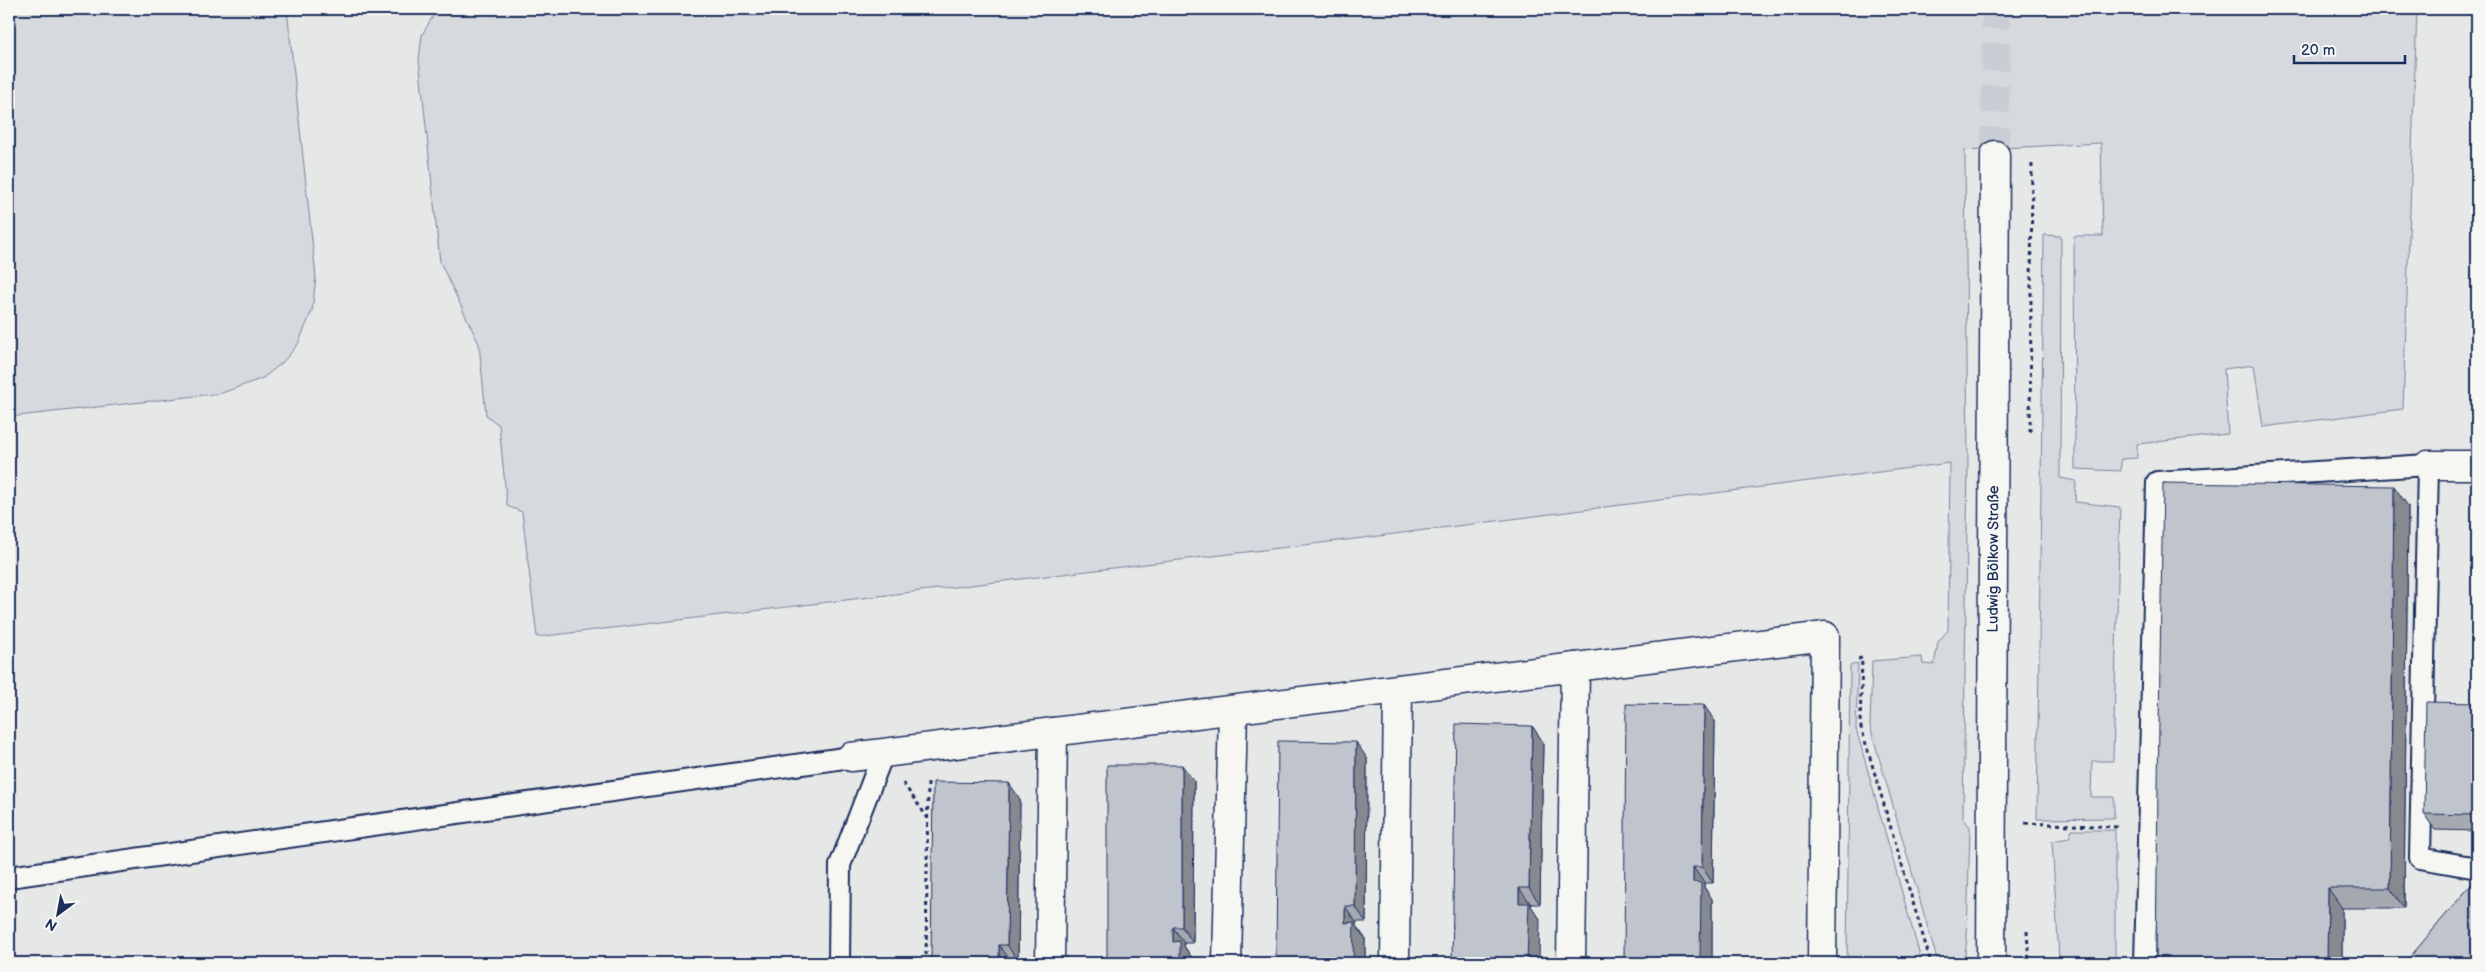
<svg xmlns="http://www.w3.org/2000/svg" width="2486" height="972" viewBox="0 0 2486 972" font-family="'Balsamiq Sans',sans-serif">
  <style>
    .built { fill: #e6e7e7 }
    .green { fill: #d6d9dd; stroke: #78849e }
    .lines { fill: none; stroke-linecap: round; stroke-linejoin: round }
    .street-tunnel { stroke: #caced4; stroke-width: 28; stroke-dasharray: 28 14; stroke-linecap: butt }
    .lane-casing { stroke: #1b2f5e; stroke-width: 24 }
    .street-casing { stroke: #1b2f5e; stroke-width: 31 }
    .path { stroke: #1b2f5e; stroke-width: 3; stroke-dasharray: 4 4; stroke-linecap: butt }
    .lane { stroke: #f6f6f2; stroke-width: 20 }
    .street { stroke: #f6f6f2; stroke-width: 28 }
    .wall { fill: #a5a9b0; stroke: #1b2f5e }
    .shaded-wall { fill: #868990; stroke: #1b2f5e }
    .building { fill: #c0c4cd; stroke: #1b2f5e }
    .labels { text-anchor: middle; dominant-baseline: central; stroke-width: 5; stroke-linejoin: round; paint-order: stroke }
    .street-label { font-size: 15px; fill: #1b2f5e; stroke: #f6f6f2 }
  </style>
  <rect width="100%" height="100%" fill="#f6f6f2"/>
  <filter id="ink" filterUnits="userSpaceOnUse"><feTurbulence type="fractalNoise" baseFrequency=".02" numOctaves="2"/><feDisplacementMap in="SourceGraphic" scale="10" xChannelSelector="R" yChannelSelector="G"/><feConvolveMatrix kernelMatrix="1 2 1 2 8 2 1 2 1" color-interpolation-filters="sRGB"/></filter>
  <g filter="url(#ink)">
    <path class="built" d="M9,9H2477V963H9Z"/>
    <path class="green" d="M9,9H287L316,277L312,311L298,344L283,362L263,378L222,393L9,417Z
      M437,9H2417L2403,409L2263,427L2254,365L2224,369L2228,434L2137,444V458L2121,459V471L2075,469L2074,236H2103L2101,143L1965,150L1968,461L1963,818L1970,827L1967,938L1964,963H1938L1870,726L1872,661L1922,657L1923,664L1934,665L1938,642L1948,630L1950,463L1363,538L537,637L522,512L507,506L499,425L486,415L479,344L440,262L419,59L422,35Z
      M2044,235L2061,236L2060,478L2076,481L2075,502L2120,507L2113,761H2092L2091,797H2114V818L2037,819Z
      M1858,663L1856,729L1922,963H1847L1850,666Z
      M2072,830H2115V963H2045L2044,960L2059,958L2052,841L2069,838Z"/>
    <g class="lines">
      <path class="street-tunnel" d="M1995,155L1996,9"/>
      <defs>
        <path id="lane" d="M9,877L851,757
          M839,963L840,865L883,754
          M2145,963L2157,482L2428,465L2420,858L2477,868"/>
        <g id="street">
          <path d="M2428,465H2477"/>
          <path d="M851,757L1825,636L1822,963"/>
          <path d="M1050,963L1053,732"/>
          <path d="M1227,963L1233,710"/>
          <path d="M1395,963L1398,689"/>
          <path d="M1571,963L1575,667"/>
          <path id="s1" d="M1991,963L1995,155"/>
        </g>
      </defs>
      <use href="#lane" class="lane-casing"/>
      <use href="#street" class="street-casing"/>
      <path class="path" d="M2030,432L2032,160
        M1858,659L1862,658L1860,724L1931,963
        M903,783L927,817
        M2025,823L2119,827
        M2027,931L2029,963
        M926,963L928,781"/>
      <use href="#lane" class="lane"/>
      <use href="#street" class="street"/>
    </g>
    <path class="wall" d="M2163,483L2408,506L2404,908H2342V963Z
      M2477,703V831L2435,830L2424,814Z
      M1715,721L1713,883H1704V887L1712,899V963H1624Z
      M1532,726L1543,742L1540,904H1531V906L1540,919L1452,963Z
      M1367,758L1366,922H1356V926L1365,938V963H1276Z
      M1194,781L1193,943H1184V946L1192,958L1107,963Z
      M1020,799L1018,961H1011V963H931Z"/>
    <path class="shaded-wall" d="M2394,486L2408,506L2404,908L2390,888Z
      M1704,705L1715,721L1713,883L1702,867Z
      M1532,726L1543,742L1540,904L1529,888Z
      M1356,742L1367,758L1366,922L1355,906Z
      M1182,765L1194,781L1193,943L1182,927Z
      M1009,783L1020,799L1018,961L1007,945Z
      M1693,867L1704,883V887L1712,899V963H1700L1693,882Z
      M1519,888L1531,904V906L1540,919L1539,963H1527L1519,903Z
      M2328,888L2342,908V963H2327Z
      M1345,906L1356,922V926L1365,938V963H1353L1345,923Z
      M1173,927L1184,943V946L1192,958V963H1180L1173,942Z
      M999,945L1011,961V963H1002L999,960Z"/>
    <path class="building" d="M2163,483L2394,486L2390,888H2328L2327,963H2156L2158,785Z
      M2426,702L2477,703V815L2424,814Z
      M1626,704L1704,705L1702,867H1693V882L1701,883L1700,963H1624Z
      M1456,724L1532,726L1529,888H1519V903H1529L1527,963H1452Z
      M1278,741L1356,742L1355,906H1345V923L1354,922L1353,963H1276Z
      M1107,765H1182V927H1173V942L1180,941V963H1107Z
      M933,782L1009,783L1007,945H999V960H1007V963H931Z
      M2476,879L2477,881V963H2405Z"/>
  </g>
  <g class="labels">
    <g class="street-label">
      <text stroke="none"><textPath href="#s1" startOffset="404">Ludwig Bölkow Straße</textPath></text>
    </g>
  </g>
  <rect width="2486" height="972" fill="none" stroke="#f6f6f2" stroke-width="30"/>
  <rect x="15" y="15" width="2456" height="942" fill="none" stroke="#1b2f5e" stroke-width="2" filter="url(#ink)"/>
  <g transform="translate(58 914) rotate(212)" stroke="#f6f6f2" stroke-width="4" paint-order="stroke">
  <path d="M0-4L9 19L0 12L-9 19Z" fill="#1b2f5e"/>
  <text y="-8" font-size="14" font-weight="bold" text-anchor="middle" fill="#1b2f5e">N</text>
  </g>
  <path d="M2294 55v8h111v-8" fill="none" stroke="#1b2f5e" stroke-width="2.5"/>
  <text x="2301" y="55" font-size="15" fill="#1b2f5e" stroke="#f6f6f2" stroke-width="4" paint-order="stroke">20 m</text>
</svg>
